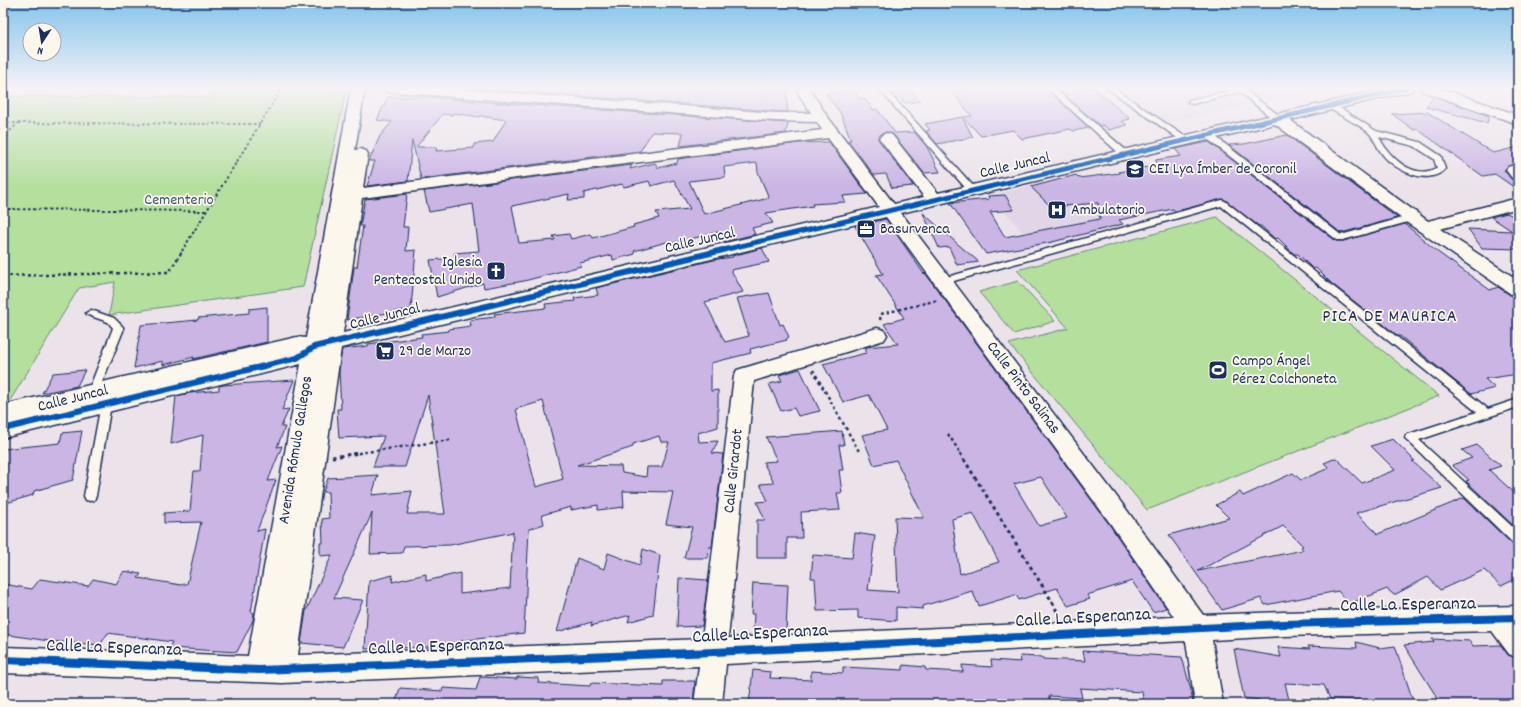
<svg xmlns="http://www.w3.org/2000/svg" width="1521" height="707" viewBox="0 0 1521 707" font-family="Dekko,sans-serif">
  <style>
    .built { fill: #e2d5e8 }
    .green { fill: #b4df9d; stroke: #68877e }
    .building { fill: #cab5e5; stroke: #1b2f5e; fill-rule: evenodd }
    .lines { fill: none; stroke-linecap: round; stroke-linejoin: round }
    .lane-casing { stroke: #1b2f5e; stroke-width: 3 }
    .street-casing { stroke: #1b2f5e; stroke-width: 3 }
    .path-far2 { stroke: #1b2f5e; stroke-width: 2; stroke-dasharray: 2.5 2.5; stroke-linecap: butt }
    .path-far1 { stroke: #1b2f5e; stroke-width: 2.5; stroke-dasharray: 3 3; stroke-linecap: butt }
    .path { stroke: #1b2f5e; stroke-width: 3; stroke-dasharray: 3.5 3.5; stroke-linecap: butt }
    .lane { fill: #fbf7ec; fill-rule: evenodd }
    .street { fill: #fbf7ec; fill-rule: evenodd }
    .cycleway-far2-casing { stroke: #fbf7ec; stroke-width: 7 }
    .cycleway-far1-casing { stroke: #fbf7ec; stroke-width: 8 }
    .cycleway-casing { stroke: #fbf7ec; stroke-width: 10 }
    .cycleway-far2 { stroke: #0057b8; stroke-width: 5 }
    .cycleway-far1 { stroke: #0057b8; stroke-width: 6 }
    .cycleway { stroke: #0057b8; stroke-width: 8 }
    .labels { text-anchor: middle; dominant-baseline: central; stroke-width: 3.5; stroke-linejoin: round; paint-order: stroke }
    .street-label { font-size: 16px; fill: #1b2f5e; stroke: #fbf7ec }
    .poi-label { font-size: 16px; fill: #1b2f5e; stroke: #fbf7ec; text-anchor: start }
    .park-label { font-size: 16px; fill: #415b6e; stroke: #fbf7ec }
    .quarter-label { font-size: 18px; letter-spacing: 1px; fill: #1b2f5e; stroke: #fbf7ec }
    .near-street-label { font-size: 19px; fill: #1b2f5e; stroke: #fbf7ec }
  </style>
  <rect width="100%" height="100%" fill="#ece3ea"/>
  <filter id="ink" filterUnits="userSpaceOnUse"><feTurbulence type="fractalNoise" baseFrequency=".025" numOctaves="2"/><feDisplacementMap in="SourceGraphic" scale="8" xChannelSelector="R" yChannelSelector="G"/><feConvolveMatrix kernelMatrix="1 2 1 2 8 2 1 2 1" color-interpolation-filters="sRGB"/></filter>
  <g filter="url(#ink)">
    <path class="built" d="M1122,88H1329L1168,122Z
      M1075,175L1124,225L1035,248L992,195Z"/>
    <path class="green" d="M219,88H304L346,92L303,287L109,315L115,282L79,288L3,412V96L211,97Z
      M1217,217L1439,396L1147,510L1009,344L1068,328L1017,270Z
      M1018,281L1055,321L1014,334L979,292Z
      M231,698L229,704H81Z"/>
    <path class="building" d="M472,88H678L714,93L716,88H786L788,112Z
      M891,88H909L920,101L905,103Z
      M973,88H1046L1089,128L1073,131L1070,129L1022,139L1013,130L981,136L963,117L972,116L951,91Z
      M1056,88H1094L1130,119L1122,121L1127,125L1109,130L1103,125L1100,126Z
      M853,89L860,99L864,98L873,110L877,109L895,133L914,132L927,147L940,172L924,173L893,134L886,132L881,134L878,139L913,186L892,188L886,174L874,175L848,140H851L841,114L826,94Z
      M1433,96L1489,116L1487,123L1426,107Z
      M388,97H430L472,101L788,123L786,133L680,146L683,133L652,132L640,151L421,179L412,140L408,181L367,186L375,161H369L380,136L392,122L377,120ZM453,113L479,117L480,116L506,120L493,142L474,144V148L436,151L437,147H416L443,114L452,115Z
      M1427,112L1493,153L1518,147V163L1508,166L1504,170L1511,179L1518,181V190L1495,174L1483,176L1417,129L1414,130L1392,114Z
      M962,117L973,137L937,144L926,131L930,130L925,124Z
      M1287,135L1396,217L1397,218L1341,233L1229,145L1244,144Z
      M829,142L867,194L843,196L845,202L812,204L813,206L766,213L773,223L752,228L755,234L724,242L718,232L671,244L670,241L634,251L635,254L613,260L612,255L580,263L581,266L524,281L484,288L483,283L437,297L430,260L455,258L454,253L479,251L473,204L429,212L424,191L632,165L630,169L655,163L658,168L677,163L678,159L799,143ZM757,163L758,172L769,198L704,214L689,181L725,177L724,167ZM674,180L690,209L656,212L659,218L633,225L634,227L593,238L591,234L571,239L569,234L553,236L555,240L519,243L512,206L569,194L568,200L584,199V193L622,184L624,187L649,181L651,186Z
      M1209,142L1336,241H1343L1405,224L1439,253L1490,290L1498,287L1510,295L1518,296V374L1485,379L1495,388L1471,394L1400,336H1398L1331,283L1316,268L1313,269L1298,254H1294L1278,238L1275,239L1261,226H1259L1222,199L1185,209L1175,211L1173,209L1119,220L1123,224L1052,242L986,254L950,203L989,199L988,196L1005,195L1014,210L990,212L1005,237L1100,219L1098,203L1051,207L1031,187L1076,175L1079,178L1120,173L1118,172L1159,165L1155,160L1181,156L1175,149Z
      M407,194L403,227H408L406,251L416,250L411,309L347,320L354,267H357L363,226H360L365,199Z
      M923,213L960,246L979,262L957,265L949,247L939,248Z
      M1507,213L1513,216L1518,215V249L1482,248L1468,229L1512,231L1491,217Z
      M886,219L924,274L925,273L1109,524L1166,608L1153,612L1132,581L1087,595L1090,599L1068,606L1057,588L1019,600L1016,595L979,606L972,591L923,606V609L896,607V621L858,618V610L817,611L815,578H811L813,555L852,558L855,533L875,536L868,590L898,592L895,517L924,518L896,460L874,465L862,435L887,430L869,395L843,402L823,364L866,353V347L898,344L884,324L904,318L876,275L883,274L855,226ZM1041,477L1067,518L1039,526L1014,484ZM973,513L999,562L960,574L952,519Z
      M762,248L769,262L731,270L743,292L705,302L725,342L749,336L737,298L769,293L780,325L783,324L789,337L786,339L787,340L750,349L751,353L711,363V391L718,390V427L698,433L699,442L718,441L712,453L723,454L712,547H709L708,558H684L692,527L666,524L673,492L623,491L624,507L598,510V505L571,510V507L542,515L544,524L529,529L524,633L460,641V646L365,649L369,581L393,575L392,582L426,574V581L460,573V594L510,588L513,532L450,545L404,546L402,553L370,554L372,513L334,598L363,600L343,647L301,643L306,611L332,555L320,556V543H323L322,519L329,518L328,492H323L328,478L378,475L372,495L412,491L407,514H445L428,395L405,467H373L384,436L339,438L337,409H341L339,371L342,349L368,346V344L422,337L421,334L449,331V329L471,326L470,320L495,317L494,314L546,308L545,304L575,301L574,298L598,295L596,288L718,259L733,257L732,256ZM543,401L563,479L536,487L516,409ZM659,436L661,442H669L662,467H647L646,477L622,473L621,466L577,465L633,447V444Z
      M267,307V342L193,359L194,357L163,365V361L134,368L141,325L198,320V318L249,313V309Z
      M800,369L820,411L798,416L794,408L781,411L769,384L782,381L779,375Z
      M85,370L77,386L42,393L53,373Z
      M294,380L282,410L289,409L281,427H285L277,447L282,446L268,481L276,480L257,531L265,529L251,612L254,613L253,620L237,652L169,648L172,642L108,633L100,645L49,641L3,634V584L32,589L40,579L88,586L93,579L116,584L124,571L141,574L138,578L181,585L183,584H187L201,522L164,523V513L190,511L194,471H200L203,435L171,444L176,396L190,393L219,390V386L224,385Z
      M82,431L73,480L34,491L33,495L3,504V449L60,443L62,433Z
      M842,431L844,445H839L843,470H839L842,493H837L840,510L801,512L802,538H787V558H757V520H765L757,502L768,501L760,484L774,483L763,462L777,461L766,437Z
      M1393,439L1415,461H1412L1442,488L1356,513L1378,534L1464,498L1513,545L1518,546V578L1501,586L1484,570L1440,590L1428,577L1394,595L1387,589L1349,604L1338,591L1265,605L1261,598L1222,610L1169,535L1229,518L1216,505L1240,492L1243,496L1293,473L1301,480L1329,468L1324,463L1336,458L1362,483L1395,470L1371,446ZM1283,526L1303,546L1301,547L1303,550L1198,571Z
      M1477,445L1501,466L1489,470L1518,496V530L1466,481L1469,480L1452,465L1472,458L1462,450Z
      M643,549L660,555L653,615L628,622L630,615L591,626L592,622L557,632L577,558L604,569L608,553L640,565Z
      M679,578L708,580L702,626L677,627Z
      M753,583L788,585L786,632L753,630L754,614H751Z
      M1432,639L1470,641L1473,646L1501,645L1508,655L1518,659V704H1441L1404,645L1434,642Z
      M1356,642L1380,648L1395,646L1414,704H1362L1361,700L1330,699L1324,685L1285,683L1290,704H1260L1259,700L1244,698L1234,649L1281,657L1278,647L1310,649L1308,646L1357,648Z
      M1083,651L1182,657L1191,690L1193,704H1144L1142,692L1080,688L1082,698L1049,696L1050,704H749L753,670L771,672L770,678L811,680V671L843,673V667L903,670V665L925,667L926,670L963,672L962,665L992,667L991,660L1021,662L1020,656L1042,657L1043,659L1085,661Z
      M480,677L517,679V677L539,678L538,683L590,686L591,683L663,686V681H695L693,704H395L400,688L442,691L443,688L476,690Z"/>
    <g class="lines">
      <defs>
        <path id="lane" d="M878,88H885L975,188L976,190L975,192H969Z
          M1047,88H1054L1128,152V156H1122Z
          M1107,88H1114L1190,140L1189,142H1183Z
          M1242,88H1252V90L1246,91L1280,116V120H1274L1240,92L1192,104L1188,102L1189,100Z
          M1328,104H1334L1376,131L1420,142L1441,156L1445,169C1428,187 1395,170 1383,155C1378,149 1375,140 1370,134C1364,127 1338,114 1328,108ZM1379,137L1414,146L1434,159L1437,168C1413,181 1388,156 1379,137Z
          M1205,133H1211L1341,235L1412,215L1416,218L1415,220L1343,240H1337L1205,137Z
          M1222,200L1225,201L1488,409L1518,399V407L1419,440L1518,532V545L1514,544L1405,438L1406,435L1477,412L1221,206L943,284L938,281L940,279Z
          M91,310L114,318L123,327V331L98,392L97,395H89L88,392L113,328L108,322L88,315L86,313Z
          M106,400L110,401L111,404L96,496L94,500L90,501L86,500L84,496L101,404L102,401Z"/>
        <path id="street" d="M351,88H365L355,150L360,149L366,151L368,154L363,188L822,130L817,122L775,121L390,92L385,91L383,88H443L775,113H811L795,88H809L827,116L894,204L924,197L879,138L882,135L887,133L892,135L938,193L1389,88H1413L1411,91L1290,120L1428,221L1518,198V208L1440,229L1518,280V295L1511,294L1406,222L1275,124L901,213L1126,509L1203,615L1283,612L1518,606V658L1509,654L1492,631L1283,636L1212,640L1223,704H1195L1186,641L726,664L722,704H694L699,666L282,683L3,673V647L248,656L301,364L3,438V405L297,337L306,338ZM828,138L879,207L343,333L362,198ZM886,217L1110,523L1174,617L728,638L754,381L884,340L887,335L884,330L877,328L737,370L734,376L702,639L298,655L341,348Z
          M1420,88H1440L1518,115V124L1422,91Z
          M1518,164V180L1512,178L1506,170L1508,167Z"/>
      </defs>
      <use href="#lane" class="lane-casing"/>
      <use href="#street" class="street-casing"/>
      <path class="path-far2" d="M3,123L260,124
        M3,138L18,123
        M3,209L206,211
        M182,251L282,88"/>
      <path class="path-far1" d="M3,276L169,272L183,250
        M880,320L881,314L938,300
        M813,370L860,453
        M948,434L961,454
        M352,454L450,440"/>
      <path class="path" d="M960,453L1053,603L1059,616
        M332,457L359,453"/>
      <use href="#lane" class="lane"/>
      <use href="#street" class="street"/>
      <defs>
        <path id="cycleway-far2" d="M719,251L1406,88"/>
        <path id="cycleway-far1" d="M3,429L297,358L314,347L723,250"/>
        <path id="cycleway" d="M3,660L259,670L714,652L1283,624L1518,618"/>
      </defs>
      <use href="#cycleway-far2" class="cycleway-far2-casing"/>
      <use href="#cycleway-far1" class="cycleway-far1-casing"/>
      <use href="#cycleway" class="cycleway-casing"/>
      <use href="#cycleway-far2" class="cycleway-far2"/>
      <use href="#cycleway-far1" class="cycleway-far1"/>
      <use href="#cycleway" class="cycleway"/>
    </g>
  </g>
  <linearGradient id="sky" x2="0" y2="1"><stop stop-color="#85c5eb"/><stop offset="0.47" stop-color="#f6f2f6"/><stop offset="1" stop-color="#f6f2f6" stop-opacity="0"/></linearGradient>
  <rect width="1521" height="187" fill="url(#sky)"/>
  <defs>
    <symbol id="school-square" viewBox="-11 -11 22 22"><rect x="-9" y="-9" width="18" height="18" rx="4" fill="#1b2f5e" stroke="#fbf7ec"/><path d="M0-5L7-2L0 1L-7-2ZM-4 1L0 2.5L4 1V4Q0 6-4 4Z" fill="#fff"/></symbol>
    <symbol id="hospital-square" viewBox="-11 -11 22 22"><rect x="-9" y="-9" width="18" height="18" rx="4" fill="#1b2f5e" stroke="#fbf7ec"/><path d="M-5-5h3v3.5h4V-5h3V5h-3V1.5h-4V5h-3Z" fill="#fff"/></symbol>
    <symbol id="office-square" viewBox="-11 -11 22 22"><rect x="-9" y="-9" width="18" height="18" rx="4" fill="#1b2f5e" stroke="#fbf7ec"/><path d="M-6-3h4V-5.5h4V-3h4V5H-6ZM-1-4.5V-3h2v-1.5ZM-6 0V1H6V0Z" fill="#fff"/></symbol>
    <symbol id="church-square" viewBox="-11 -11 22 22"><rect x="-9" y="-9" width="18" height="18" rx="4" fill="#1b2f5e" stroke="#fbf7ec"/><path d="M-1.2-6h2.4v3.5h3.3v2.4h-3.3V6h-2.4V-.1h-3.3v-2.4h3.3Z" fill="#fff"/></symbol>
    <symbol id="supermarket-square" viewBox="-11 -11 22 22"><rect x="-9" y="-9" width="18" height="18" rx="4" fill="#1b2f5e" stroke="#fbf7ec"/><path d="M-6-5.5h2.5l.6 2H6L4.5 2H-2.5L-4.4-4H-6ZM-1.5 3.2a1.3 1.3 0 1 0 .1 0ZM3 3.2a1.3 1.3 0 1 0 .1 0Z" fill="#fff"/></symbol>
    <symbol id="stadium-square" viewBox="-11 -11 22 22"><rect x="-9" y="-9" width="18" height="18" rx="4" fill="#1b2f5e" stroke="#fbf7ec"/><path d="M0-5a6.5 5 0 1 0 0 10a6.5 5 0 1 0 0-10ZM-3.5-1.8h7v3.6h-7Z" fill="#fff"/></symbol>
  </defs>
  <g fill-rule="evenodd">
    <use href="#school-square" x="1124" y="158" width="22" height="22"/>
    <use href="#hospital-square" x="1046" y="199" width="22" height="22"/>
    <use href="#office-square" x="855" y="218" width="22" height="22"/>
    <use href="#church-square" x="485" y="260" width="22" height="22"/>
    <use href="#supermarket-square" x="374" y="340" width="22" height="22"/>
    <use href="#stadium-square" x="1207" y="359" width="22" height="22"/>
  </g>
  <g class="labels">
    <g class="street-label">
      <text transform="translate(1015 166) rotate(-13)">Calle Juncal</text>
      <text transform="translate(700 241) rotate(-13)">Calle Juncal</text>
      <text transform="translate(385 317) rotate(-14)">Calle Juncal</text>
      <text transform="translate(1023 388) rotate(53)">Calle Pinto Salinas</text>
      <text transform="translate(73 399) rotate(-14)">Calle Juncal</text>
      <text transform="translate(296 450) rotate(-81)">Avenida Rómulo Gallegos</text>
      <text transform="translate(734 471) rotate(-84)">Calle Girardot</text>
    </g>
    <g class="poi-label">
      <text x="1149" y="169">CEI Lya Ímber de Coronil</text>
      <text x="1071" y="210">Ambulatorio</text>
      <text x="880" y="229">Basurvenca</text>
      <text x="482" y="262" text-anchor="end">Iglesia<tspan x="482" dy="18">Pentecostal Unido</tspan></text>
      <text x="399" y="351">29 de Marzo</text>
      <text x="1232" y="361">Campo Ángel<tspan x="1232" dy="18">Pérez Colchoneta</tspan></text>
    </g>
    <g class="park-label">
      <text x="179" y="200">Cementerio</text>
    </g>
    <g class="quarter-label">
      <text x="1390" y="317">PICA DE MAURICA</text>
    </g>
    <g class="near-street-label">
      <text transform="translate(1408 606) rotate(-1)">Calle La Esperanza</text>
      <text transform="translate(1083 619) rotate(-3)">Calle La Esperanza</text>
      <text transform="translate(760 635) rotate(-3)">Calle La Esperanza</text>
      <text transform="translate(436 648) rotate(-2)">Calle La Esperanza</text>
      <text transform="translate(114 649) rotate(2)">Calle La Esperanza</text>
    </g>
  </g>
  <rect width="1521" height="707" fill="none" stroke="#fbf7ec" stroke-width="16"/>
  <rect x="8" y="8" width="1505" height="691" fill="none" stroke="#1b2f5e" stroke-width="1.5" filter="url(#ink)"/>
  <g transform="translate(42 42) rotate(192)"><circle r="19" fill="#fbf7ec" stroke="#a1a7b3"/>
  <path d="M0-3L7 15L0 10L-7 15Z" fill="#1b2f5e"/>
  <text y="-6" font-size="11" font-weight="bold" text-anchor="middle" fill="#1b2f5e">N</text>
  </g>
</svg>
